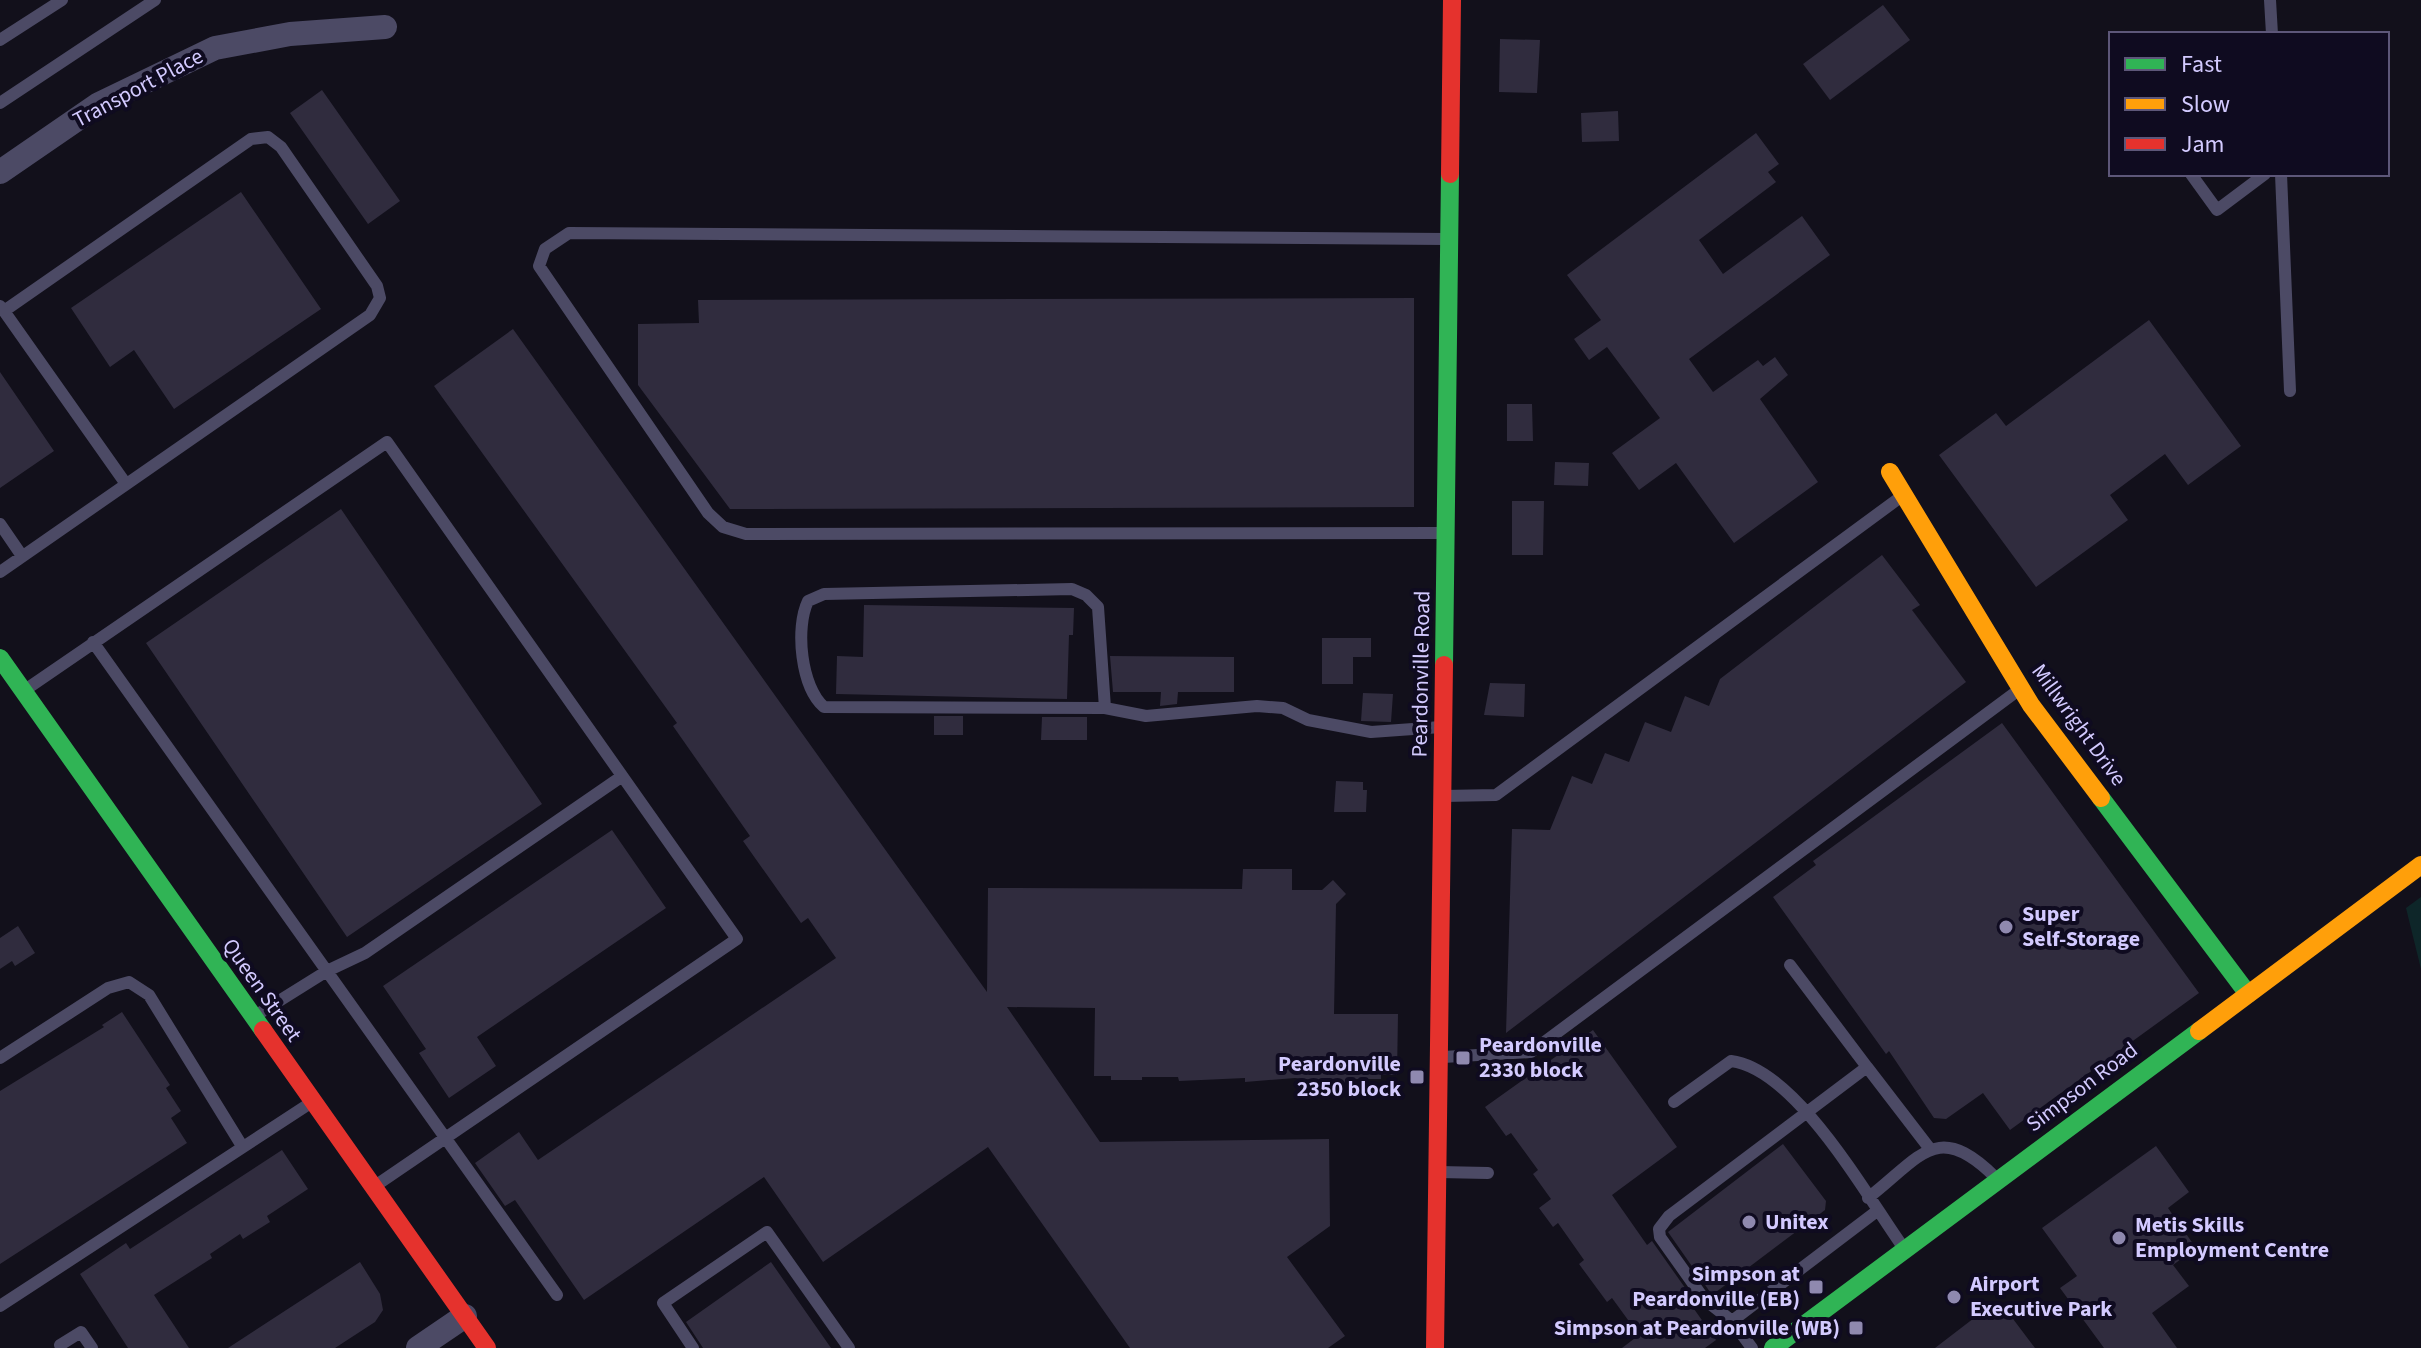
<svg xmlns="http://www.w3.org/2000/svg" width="2421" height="1348" viewBox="0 0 2421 1348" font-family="'Source Sans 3',sans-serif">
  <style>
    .green { fill: #0e2629 }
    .building { fill: #302c3e }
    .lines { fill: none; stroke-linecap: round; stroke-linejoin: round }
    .lane { stroke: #4c4a65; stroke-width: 12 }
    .street { stroke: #4c4a65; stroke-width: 24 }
    .fast { stroke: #30b455; stroke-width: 18 }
    .slow { stroke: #ff9f0a; stroke-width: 18 }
    .jam { stroke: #e5322d; stroke-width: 18 }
    .poi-dot { fill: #8f89af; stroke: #0f0b20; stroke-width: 3 }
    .labels { text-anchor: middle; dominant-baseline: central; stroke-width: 8; stroke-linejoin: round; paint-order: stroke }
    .street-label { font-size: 22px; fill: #d3caff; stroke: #0f0b20 }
    .poi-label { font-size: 22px; font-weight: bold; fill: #d3caff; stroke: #0f0b20; text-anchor: start }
  </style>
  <rect width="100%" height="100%" fill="#12101b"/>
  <path class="green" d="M2421,897V969L2406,908Z"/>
  <path class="building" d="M1883,5L1910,40L1830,100L1803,64Z
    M1500,39L1540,40L1537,93L1499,92Z
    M322,90L400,201L368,224L290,113Z
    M1618,111L1619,141L1582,142L1581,113Z
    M1756,133L1779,164L1768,172L1776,182L1699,240L1723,274L1802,216L1830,255L1689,359L1713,392L1758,360L1763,366L1775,357L1788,375L1760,399L1818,482L1734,543L1676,463L1639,490L1612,453L1660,418L1607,347L1589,360L1574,339L1601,320L1567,275Z
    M241,192L321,309L174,409L134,350L110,367L71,308Z
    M1414,298V507L730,509L638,385V324L699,323L698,300Z
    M2149,320L2241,446L2188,485L2165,454L2110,495L2128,520L2036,587L1939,455L1996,413L2006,426Z
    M513,329L987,992L988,888L1242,889L1243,869H1292V890H1322L1333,880L1346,894L1336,904L1334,1014H1398L1397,1075H1381V1079H1345V1083L1295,1078L1245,1082V1078L1179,1081L1178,1077H1142V1080H1111V1076H1094L1095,1008L1007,1007L1100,1142L1329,1139L1330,1226L1287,1257L1345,1336L1328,1348H1130L988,1147L823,1262L764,1177L584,1300L515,1200L505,1206L475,1163L519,1132L538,1160L836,958L808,918L801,923L743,841L750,836L673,726L677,723L434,386Z
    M0,372L54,451L0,488Z
    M1507,404H1532L1533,441H1507Z
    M1555,462L1589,463L1588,486L1554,485Z
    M1512,501H1544L1543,555H1512Z
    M341,509L542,804L347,937L146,643Z
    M1882,555L1920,605L1912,610L1966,682L1506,1033L1512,829L1550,830L1572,776L1592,784L1605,753L1629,762L1645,722L1671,732L1685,696L1709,706L1720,679Z
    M864,605L1074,608L1073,635H1069L1067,699L836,694L837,656L863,657Z
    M1322,638H1371V657H1353V684H1322Z
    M1110,656L1234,657V692H1178L1177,704L1160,706L1161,692H1113Z
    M1490,683L1525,684L1524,717L1484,715Z
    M1363,693L1393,694L1391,722L1361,721Z
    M934,716H963V735H934Z
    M1042,717H1087V740H1041Z
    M2002,723L2199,993L2010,1130L1983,1093L1946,1119L1934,1118L1889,1051L1886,1054L1773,897L1816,865L1813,861Z
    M1336,781L1363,782V790H1367L1366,812H1334Z
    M612,830L666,908L477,1037L496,1066L449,1098L419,1053L426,1049L383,986Z
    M18,926L35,953L15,966L12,961L0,969V938Z
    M122,1012L170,1085L166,1088L181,1111L171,1118L187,1143L0,1264V1091L104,1027L102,1025Z
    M1593,1030L1677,1147L1612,1195L1647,1245L1652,1241L1688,1292H1682L1716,1340L1705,1348H1622L1639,1335L1612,1298L1607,1302L1579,1264L1584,1260L1558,1223L1553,1227L1539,1208L1551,1199L1533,1174L1538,1170L1511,1133L1506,1136L1485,1107Z
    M1783,1144L1826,1201L1825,1210L1716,1292H1710L1668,1232Z
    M2156,1146L2189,1192L2168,1208L2196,1248L2173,1265L2189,1286L2152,1313L2177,1348H2104L2060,1288L2077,1276L2042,1228Z
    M282,1150L308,1189L267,1216L270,1222L243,1239L240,1234L210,1254L212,1258L154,1295L189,1348H128L80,1274L126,1243L130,1249Z
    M360,1262L380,1294L383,1310L375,1322L335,1348H228Z
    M771,1262L831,1348H703L686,1322Z
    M2001,1303L2035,1348H1935L1978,1315L1980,1318Z"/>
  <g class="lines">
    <path class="lane" d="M2270,0L2272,34
      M0,40L62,0
      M0,103L155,0
      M2191,174L2217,210L2265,174
      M2281,174L2290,391
      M0,306L4,311L251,139L268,137L281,147L377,286L380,298L370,315L0,572
      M4,311L126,484
      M0,524L22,556
      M1443,533L746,534L723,527L708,513L539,266L545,249L569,233L1446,239
      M93,642L557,1295
      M25,690L387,442L737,939L375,1186
      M1105,708L1098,607L1086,595L1072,589L824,594L808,601C795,628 801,687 824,707L1105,708L1146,716L1257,706L1283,708L1308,720L1371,732L1441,727
      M1443,796L1496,795L1902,496
      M1790,965L1867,1067
      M255,1016L327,971L365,953L621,777
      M1443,1057L1531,1052L2020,689
      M0,1058L108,988L129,982L149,995L242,1146
      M1674,1102L1731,1061C1796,1069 1866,1195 1903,1247
      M1439,1172L1488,1173
      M1868,1198C1921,1157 1937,1119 1996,1178
      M0,1306L312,1102
      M1732,1321L1704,1299L1660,1237L1659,1229L1669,1216L1867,1067L1930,1149
      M62,1348L60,1345L81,1332L92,1348
      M693,1348L663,1303L767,1232L849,1348
      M1752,1348L1732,1321L1877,1211"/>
    <path class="street" d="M0,172L99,104L215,48L290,34L385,27
      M418,1348L465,1316"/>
    <path class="fast" d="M0,658L263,1030
      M1444,665L1450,174
      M2101,798L2248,994
      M1773,1348L2199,1031"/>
    <path class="slow" d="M1890,472L2031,705L2101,798
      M2199,1031L2421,865"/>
    <path class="jam" d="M1450,174L1452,0
      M263,1030L487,1348
      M1435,1348L1444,665"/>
  </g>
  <g class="poi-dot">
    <circle cx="2006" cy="927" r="8"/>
    <rect x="1455" y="1050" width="16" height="16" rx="4"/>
    <rect x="1409" y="1069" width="16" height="16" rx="4"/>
    <circle cx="1749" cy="1222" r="8"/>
    <circle cx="2119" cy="1238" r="8"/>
    <rect x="1808" y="1279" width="16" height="16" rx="4"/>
    <circle cx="1954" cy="1297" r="8"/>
    <rect x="1848" y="1320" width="16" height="16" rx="4"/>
  </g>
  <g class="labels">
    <g class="street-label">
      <text transform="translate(138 88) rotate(-28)">Transport Place</text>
      <text transform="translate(1421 674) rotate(-89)">Peardonville Road</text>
      <text transform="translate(2079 725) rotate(54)">Millwright Drive</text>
      <text transform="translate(262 990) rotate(55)">Queen Street</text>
      <text transform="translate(2082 1087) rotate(-37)">Simpson Road</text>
    </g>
    <g class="poi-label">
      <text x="2022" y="914">Super<tspan x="2022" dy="25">Self-Storage</tspan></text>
      <text x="1479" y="1045">Peardonville<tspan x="1479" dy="25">2330 block</tspan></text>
      <text x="1401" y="1064" text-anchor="end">Peardonville<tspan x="1401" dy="25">2350 block</tspan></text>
      <text x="1765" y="1222">Unitex</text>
      <text x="2135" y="1225">Metis Skills<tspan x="2135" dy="25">Employment Centre</tspan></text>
      <text x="1800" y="1274" text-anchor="end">Simpson at<tspan x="1800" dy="25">Peardonville (EB)</tspan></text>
      <text x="1970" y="1284">Airport<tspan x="1970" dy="25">Executive Park</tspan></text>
      <text x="1840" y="1328" text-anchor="end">Simpson at Peardonville (WB)</text>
    </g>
  </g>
  <rect x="2109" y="32" width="280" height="144" fill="#0f0b20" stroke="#5d5779" stroke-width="2"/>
  <rect x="2125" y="58" width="40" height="12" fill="#30b455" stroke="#5d5779" stroke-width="2"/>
  <text x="2181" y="72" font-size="24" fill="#d3caff">Fast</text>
  <rect x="2125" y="98" width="40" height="12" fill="#ff9f0a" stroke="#5d5779" stroke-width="2"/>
  <text x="2181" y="112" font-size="24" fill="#d3caff">Slow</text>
  <rect x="2125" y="138" width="40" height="12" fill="#e5322d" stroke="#5d5779" stroke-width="2"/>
  <text x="2181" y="152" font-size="24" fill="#d3caff">Jam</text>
</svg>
